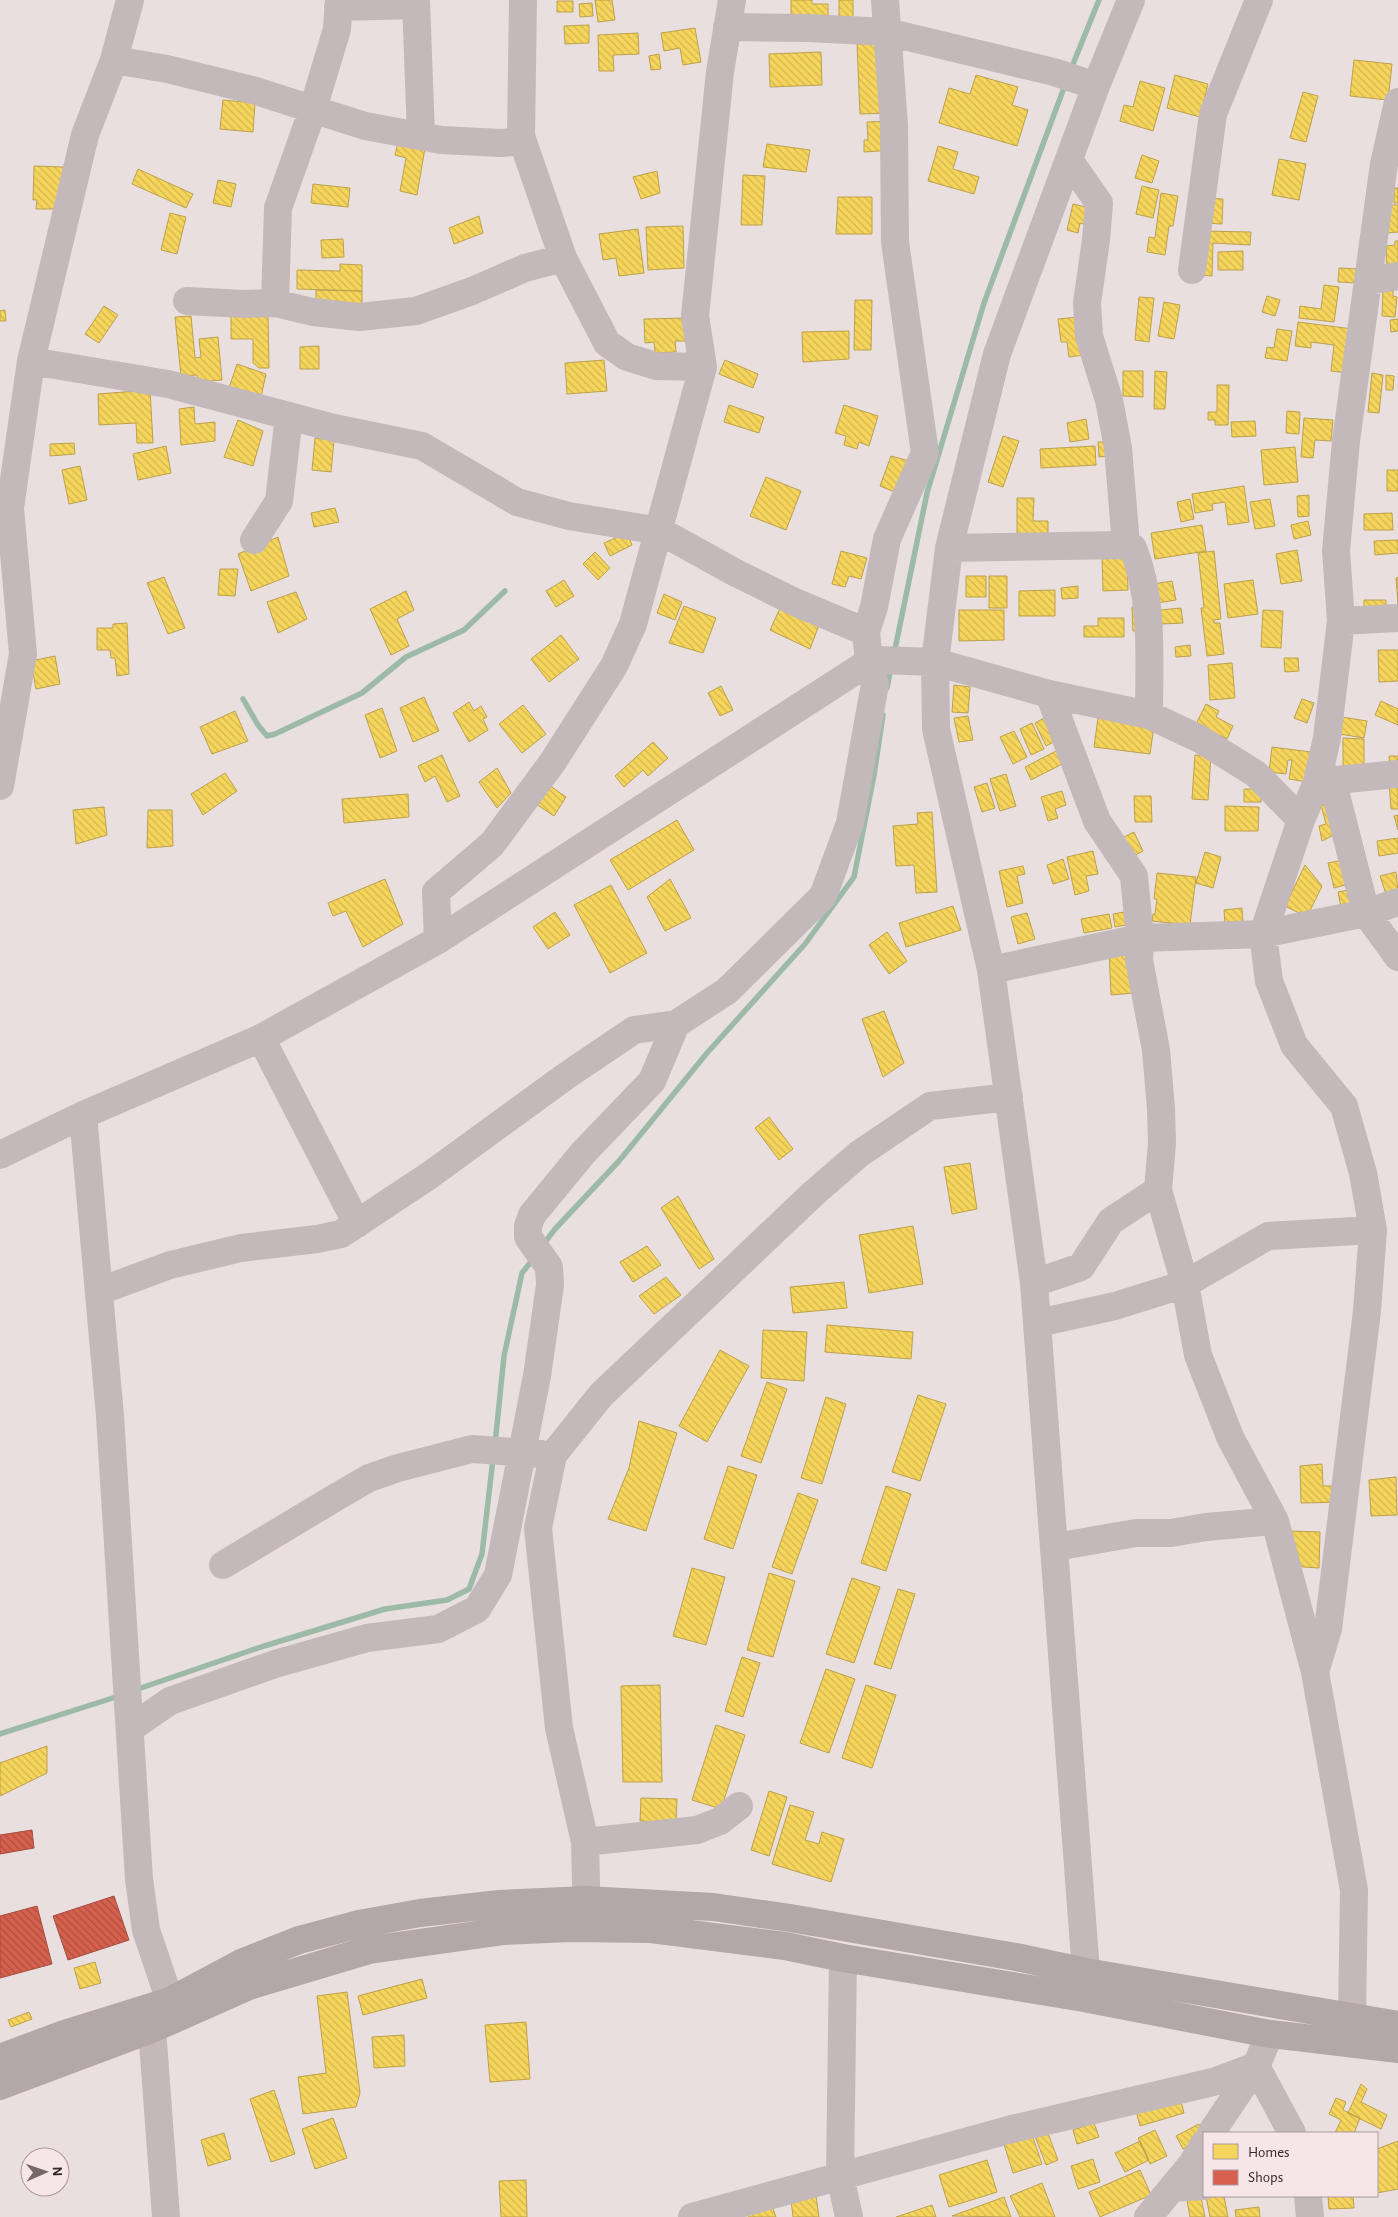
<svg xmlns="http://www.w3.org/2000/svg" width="1398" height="2217" viewBox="0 0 1398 2217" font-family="'Alegreya Sans',sans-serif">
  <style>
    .homes { fill: url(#homes-back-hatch); stroke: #bca14d }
    .shops { fill: url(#shops-back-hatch); stroke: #a54f42 }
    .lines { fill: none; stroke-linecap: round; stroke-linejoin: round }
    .stream { stroke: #9cbaa7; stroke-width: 5.5 }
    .minor { stroke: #c3b8ba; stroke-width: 28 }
    .major { stroke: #b2a7a9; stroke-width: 28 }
  </style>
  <defs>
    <pattern id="homes-back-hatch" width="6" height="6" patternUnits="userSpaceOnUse" patternTransform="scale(1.25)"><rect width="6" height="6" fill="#f6d55c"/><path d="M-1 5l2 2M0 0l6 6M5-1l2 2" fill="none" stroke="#d3b750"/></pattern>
    <pattern id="shops-back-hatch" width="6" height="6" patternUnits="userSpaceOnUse" patternTransform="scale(1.25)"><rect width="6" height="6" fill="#d6604d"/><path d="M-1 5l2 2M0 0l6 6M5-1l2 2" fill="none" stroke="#ae4f40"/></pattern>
  </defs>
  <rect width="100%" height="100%" fill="#eadfdf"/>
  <path class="homes" d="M595,0H612L615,20L598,22Z
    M791,0H812V4H828V25L791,15Z
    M839,0H853V18H839Z
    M557,1H573V12H557Z
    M592,3L593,16L580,17L579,4Z
    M589,25V43L565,44L564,26Z
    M695,28L701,62L683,65L680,48L664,51L661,33Z
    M638,33L639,54L613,55L614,71H599L598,35Z
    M886,43L889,113L860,114L857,44Z
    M821,52L822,85L770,87L769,54Z
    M659,54L661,69L651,70L649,56Z
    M1354,60L1392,64L1388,100L1350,96Z
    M976,75L1018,87L1012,105L1028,110L1017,146L939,123L949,88L970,94Z
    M1175,75L1208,84L1200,117L1167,108Z
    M1140,81L1165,88L1153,131L1120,121L1124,105L1133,107Z
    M1303,92L1318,96L1306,142L1290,138Z
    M223,100L255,103L253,132L220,129Z
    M891,121L893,150L864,152V140H868L867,122Z
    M398,142L425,148L417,195L400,191L406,158L395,155Z
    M767,144L810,150L806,172L763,167Z
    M938,146L958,152L953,169L979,177L974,194L928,181Z
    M1142,155L1159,161L1152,183L1135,178Z
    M1279,159L1306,164L1299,200L1272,195Z
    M34,166L63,167L62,209H36L37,200H33Z
    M138,169L193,194L186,208L132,184Z
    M657,171L660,193L641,199L633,177Z
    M743,175L765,176L762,225H741Z
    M218,180L236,184L231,207L213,203Z
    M313,184L350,188L348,207L311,203Z
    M1142,186L1159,190L1153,218L1136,214Z
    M1394,188H1398V203H1394Z
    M1161,193L1178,196L1173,226H1169L1165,255L1147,252L1149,237L1155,238Z
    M838,197H872V234H836Z
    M1205,198L1223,199L1222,224L1204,223Z
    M1073,204L1095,209L1090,226L1080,223L1078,233L1067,230Z
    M1391,205H1398V232L1386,233Z
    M170,213L186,217L177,254L161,250Z
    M479,216L483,233L454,244L449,228Z
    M683,226L684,268L648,270L646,227Z
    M638,229L644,273L619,276L616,258L603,260L599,234Z
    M1202,231L1251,232L1250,245L1213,243L1212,276L1199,275Z
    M343,239L344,257L322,258L321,240Z
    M1395,241H1398V266L1387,267L1386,246L1395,245Z
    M1243,251V270H1218V252Z
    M340,264L362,265V291L297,289V270L340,271Z
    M1339,268L1358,269L1357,283L1338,282Z
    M1324,285L1339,287L1334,322L1299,318L1300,306L1321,309Z
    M316,290L362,291V306H316Z
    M1383,290L1393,291V296L1397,297L1395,317L1382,316Z
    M1267,296L1280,300L1275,316L1262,312Z
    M1139,297L1154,298L1149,342L1135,340Z
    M855,300H872L871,350H854Z
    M1164,302L1180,305L1174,339L1158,336Z
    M104,306L118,315L99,343L85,334Z
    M5,310L6,321H0V311Z
    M268,315L269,368H259L253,363V339H231V316Z
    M191,316L195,358L201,357L199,339L218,337L222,380L198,382L197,375L181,376L175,317Z
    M1079,317L1084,355L1069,357L1067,342H1061L1058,319Z
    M686,318V341H675L676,352L655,353L654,342L645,343L644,319Z
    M1398,319V331L1391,332L1390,320Z
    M1298,322L1353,329L1347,373L1331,371L1334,345L1311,342V348L1295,346Z
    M1277,329L1292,331L1287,361L1265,358L1267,347L1274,348Z
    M849,331V359L803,362L802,332Z
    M319,346V369H300V347Z
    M604,360L607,391L567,394L565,363Z
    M725,360L758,374L753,388L719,374Z
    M237,364L266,374L261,397L229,388Z
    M1123,371H1143V397L1123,396Z
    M1155,371L1167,372L1165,409H1154Z
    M1372,373L1383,375L1379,413L1368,412Z
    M1386,375L1394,376L1393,390H1386Z
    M1217,385H1229L1228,425H1215V420H1208V412H1217Z
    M150,390L153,443H137L136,423L99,425L98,394Z
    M729,405L764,417L759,433L724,422Z
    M844,405L878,416L869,446L859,442L857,449L844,445L846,436L835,433Z
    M194,407L195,424L215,422V441L181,445L179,409Z
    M1287,411L1300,412L1299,434L1286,433Z
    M1304,418L1333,420L1331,441L1315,440L1313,458L1301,457Z
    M1086,419L1089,439L1070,442L1067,423Z
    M238,420L263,431L253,466L224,457Z
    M1255,421L1256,436L1232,437L1231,422Z
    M1003,436L1019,441L1003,487L988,482Z
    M315,438L334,440L331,472L312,470Z
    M1098,442H1107L1108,456L1099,457Z
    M74,443L75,454L50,456V444Z
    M166,446L171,473L138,480L133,454Z
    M1095,446L1096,465L1041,468L1040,449Z
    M1295,447L1298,482L1264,485L1261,450Z
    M891,456L913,462L902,495L880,486Z
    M80,466L87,500L69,504L62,470Z
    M1387,470H1398V491H1387Z
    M766,477L801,491L786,530L750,516Z
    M1244,486L1249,522L1228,525L1225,502L1212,504L1213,510L1195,513L1192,494Z
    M1309,495V516L1298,517L1297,496Z
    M1017,498H1034L1033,521H1048V538H1017Z
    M1190,499L1194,519L1181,522L1177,502Z
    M1270,499L1275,526L1255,529L1250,502Z
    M335,508L339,522L314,527L311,513Z
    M1392,513L1393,530H1364V514Z
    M1308,521L1311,535L1294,539L1291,525Z
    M1202,525L1206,551L1155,559L1151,533Z
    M627,533L632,545L610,556L604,543Z
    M278,537L289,576L251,591L238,554Z
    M1398,540V553L1375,555L1374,541Z
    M1297,550L1302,581L1281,584L1276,554Z
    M841,551L867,558L861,579L849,576L845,587L832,584Z
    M1214,551L1221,619L1214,620V623H1220L1224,654L1207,656L1201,608H1204L1198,553Z
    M595,552L610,568L598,580L583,564Z
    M1127,555L1128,590L1103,591L1102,556Z
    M220,569H238L235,596L218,595Z
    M966,576H986V597H966Z
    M989,576H1007V608H989Z
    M164,577L185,628L168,634L147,583Z
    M1398,577V604L1396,578Z
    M564,580L574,596L556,607L546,591Z
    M1253,580L1258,614L1228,618L1224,584Z
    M1172,581L1176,600L1157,603L1153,584Z
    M1078,586V598L1062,599L1061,588Z
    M1055,590V616H1019V591Z
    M406,591L414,610L397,619L409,646L391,655L370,609Z
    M296,592L307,619L278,633L267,602Z
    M664,594L682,602L675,620L657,613Z
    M1364,600H1386V614L1364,615Z
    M782,604L819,625L810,649L770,630Z
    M684,606L716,618L703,653L669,643Z
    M1132,607H1144L1145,631H1133Z
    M1181,608L1183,623L1161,624L1160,610Z
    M959,610H1004V640L959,641Z
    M1263,610L1283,611L1281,648L1261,647Z
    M1098,618H1124V637H1084V626H1098Z
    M127,623L129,674L117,676L115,658H111L110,650H97V628H113V624Z
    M561,635L579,659L549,682L531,659Z
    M1190,645L1191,656L1176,657L1175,647Z
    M1378,650H1398V681L1379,682Z
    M55,656L60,684L36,689L31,661Z
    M1284,658H1298L1299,671L1285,672Z
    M1232,663L1235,698L1210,700L1208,665Z
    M954,685L970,687L968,713L952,712Z
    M721,686L733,710L720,716L708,693Z
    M424,697L439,731L413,742L400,708Z
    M1302,699L1314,703L1307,723L1294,718Z
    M1381,701L1398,709V725L1375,715Z
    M469,702L474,711L481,706L487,717L483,719L488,730L469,742L453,713Z
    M1206,704L1219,711L1216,717L1233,726L1227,739L1196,724Z
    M523,705L546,734L522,753L499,724Z
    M382,708L397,751L380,758L365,715Z
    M235,711L248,741L212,754L200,727Z
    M968,716L973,740L959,742L954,718Z
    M1048,716L1059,739L1046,746L1035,723Z
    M1342,717L1367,721L1364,738L1340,734Z
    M1098,718L1154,726L1150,754L1094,747Z
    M1032,723L1044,749L1031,755L1020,729Z
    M1014,731L1027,757L1013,764L1000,737Z
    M1343,738L1364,739V766H1343Z
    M653,742L668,758L648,776L643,770L624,787L615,776Z
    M1272,747L1311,752L1307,782L1289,779L1292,760H1288L1286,774L1269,772Z
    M1058,750L1064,763L1031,780L1025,767Z
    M442,755L460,796L447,802L435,776L425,782L418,766Z
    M1195,755L1211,756L1208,800L1192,799Z
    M1389,756H1398V768H1390Z
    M497,768L511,793L497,808L479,782Z
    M225,773L237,791L203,815L191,794Z
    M1006,774L1016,806L1000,811L990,779Z
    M1398,780V809H1391L1389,781Z
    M987,783L995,808L982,812L974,787Z
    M549,785L566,797L554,816L536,804Z
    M1244,789H1261V802H1244Z
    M1062,791L1066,805L1055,809L1058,818L1048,821L1041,797Z
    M408,794L409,817L344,823L342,799Z
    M1134,796H1151L1152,822H1135Z
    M1335,802L1342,831L1322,841L1319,826L1326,824L1321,805Z
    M1225,806L1259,807L1258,831H1225Z
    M104,807L107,835L76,844L73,810Z
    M148,810H172L173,846L147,848Z
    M932,812L937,892L916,893L914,865L896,866L893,826L918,824L917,813Z
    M1398,815V830L1394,816Z
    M677,820L694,850L628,890L610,860Z
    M1134,832L1143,851L1130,858L1120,839Z
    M1398,838V853L1379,856L1377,841Z
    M1093,851L1098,874L1086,876L1089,891L1075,895L1067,857Z
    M1205,852L1221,857L1213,888L1196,883Z
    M1063,859L1069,879L1053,884L1047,865Z
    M1348,859L1353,883L1334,888L1328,863Z
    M1305,865L1322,886L1307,917L1285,906Z
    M1023,866L1025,874L1017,876L1023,903L1007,907L999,871Z
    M1396,872L1398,891L1386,894L1380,876Z
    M1157,873L1196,877L1190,925L1152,921L1153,914H1155L1157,899H1154Z
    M385,879L403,924L363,947L346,911L333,916L328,903Z
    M670,879L691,918L665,931L647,897Z
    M611,885L647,953L610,973L574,905Z
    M1353,889L1356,904L1341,907L1338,892Z
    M953,906L961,930L906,947L899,923Z
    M1242,908L1243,923L1225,925L1224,910Z
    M555,912L570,935L548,949L533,927Z
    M1124,912L1126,925L1115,927L1113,914Z
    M1027,913L1035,939L1018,944L1011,917Z
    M1109,914L1112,928L1084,933L1081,919Z
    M887,932L907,961L889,974L869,945Z
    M1132,949L1134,993L1111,995L1109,950Z
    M884,1011L904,1063L883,1077L862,1019Z
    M769,1117L793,1149L779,1160L755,1128Z
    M970,1163L977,1209L952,1214L944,1167Z
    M678,1196L714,1259L699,1269L661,1208Z
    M913,1226L923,1284L869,1293L859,1235Z
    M647,1246L661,1265L633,1282L620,1262Z
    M666,1277L681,1295L654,1314L639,1296Z
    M844,1282L847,1308L793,1313L790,1287Z
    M827,1325L913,1332L911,1359L825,1352Z
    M763,1330L807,1332L804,1381L761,1378Z
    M720,1350L749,1366L707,1442L679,1426Z
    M767,1382L787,1389L761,1463L741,1456Z
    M918,1395L946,1404L920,1481L892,1472Z
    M826,1397L846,1404L822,1484L801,1478Z
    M639,1421L677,1433L646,1531L608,1519L629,1468Z
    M1322,1464L1323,1486H1343V1502L1301,1503L1300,1466Z
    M728,1466L757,1475L733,1549L704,1539Z
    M1396,1477L1397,1515L1371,1516L1369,1480Z
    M886,1486L911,1494L886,1571L861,1563Z
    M798,1493L818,1500L792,1574L772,1567Z
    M1290,1531L1320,1532L1319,1568L1288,1566Z
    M692,1568L725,1577L706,1645L673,1636Z
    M769,1573L795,1581L773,1657L747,1650Z
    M852,1578L880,1587L854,1663L826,1654Z
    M898,1589L915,1594L891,1669L874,1664Z
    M742,1657L760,1663L743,1717L725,1711Z
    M826,1669L855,1679L829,1753L800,1743Z
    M660,1685L662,1782H623L621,1686Z
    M866,1685L896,1695L872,1768L842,1758Z
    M716,1725L745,1735L721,1809L692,1800Z
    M47,1746V1773L0,1796V1763Z
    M769,1791L787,1797L769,1856L751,1850Z
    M641,1798L677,1799L676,1823L640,1821Z
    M790,1805L814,1812L805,1840L819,1844L822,1832L844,1839L831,1882L772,1864Z
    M95,1962L101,1983L80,1989L74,1968Z
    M422,1979L427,1998L363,2015L358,1996Z
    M347,1992L360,2093L356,2107L303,2114L298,2077L326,2073L317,1996Z
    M29,2012L32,2019L11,2027L8,2020Z
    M526,2022L530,2079L490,2082L485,2025Z
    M404,2035L405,2066L374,2068L372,2037Z
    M1361,2084L1367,2089L1361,2102L1387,2115L1381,2129L1348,2113Z
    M274,2090L295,2154L271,2162L250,2099Z
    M1179,2094L1184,2113L1140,2126L1135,2107Z
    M1336,2098L1346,2102L1343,2110L1360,2118L1354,2133H1335L1341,2120L1329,2114Z
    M333,2118L347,2158L315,2169L302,2129Z
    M1094,2123L1099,2137L1077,2144L1073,2130Z
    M1199,2124L1204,2138L1183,2149L1176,2136Z
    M1030,2129L1042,2164L1013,2173L1002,2138Z
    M1155,2130L1167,2156L1150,2164L1138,2138Z
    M1047,2131L1058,2160L1046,2165L1035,2136Z
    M224,2133L231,2159L208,2166L201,2140Z
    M1140,2141L1149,2160L1125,2172L1115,2153Z
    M1398,2141V2189L1377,2193V2149Z
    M1093,2159L1100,2182L1078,2189L1071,2166Z
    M987,2160L997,2192L949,2207L939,2175Z
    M1140,2170L1151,2195L1100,2217L1089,2192Z
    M526,2180L527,2217H501L499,2181Z
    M1042,2183L1055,2217H1020L1010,2196Z
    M1200,2193L1205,2217H1190L1186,2195Z
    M816,2196L819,2217H793L791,2200Z
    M1206,2196H1224L1228,2217H1210Z
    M1328,2196H1353L1354,2208L1329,2209Z
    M1004,2197L1011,2217L952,2216Z
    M771,2204L776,2217H749L747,2212Z
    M932,2205L936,2217H896Z
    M1259,2207L1260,2217H1236L1235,2210Z"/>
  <path class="shops" d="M32,1830L34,1848L0,1854V1835Z
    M114,1896L129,1940L68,1960L53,1916Z
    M37,1906L52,1964L0,1978V1916Z"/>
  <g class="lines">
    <path class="stream" d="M1071,69L1099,0
      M894,654L927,493L984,303L1065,85
      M887,688L891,668
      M243,699L258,725L267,736L275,734L362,693L406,657L464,630L505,591
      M542,1246L555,1229L619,1161L707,1053L805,944L854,877L874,775L883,715
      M495,1444L504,1356L522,1273L534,1258
      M135,1690L261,1647L385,1609L447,1600L469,1589L482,1554L493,1459
      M0,1734L119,1696"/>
    <path class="minor" d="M416,0L421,136
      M523,0L521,136L563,258L607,343L627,357L656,366L703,367
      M338,7L416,5
      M727,27L808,28L887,32L1054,72L1096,86
      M114,60L167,69L256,91L365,126L441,140L501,143L513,142L521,136
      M1069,160L1099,203L1096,240L1087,303L1089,336L1109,400L1118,448L1126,545
      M1192,270L1213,114L1259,0
      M1368,281L1398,276
      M187,301L244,304L275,303L313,312L359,317L416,311L472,291L525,268L563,258
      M275,303L278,208L313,109L337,29L339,0
      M31,361L168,384L334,428L422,446L517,502L569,516L660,531L736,573L797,603L866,632
      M254,540L279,501L289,416
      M949,548L1126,545L1133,548C1154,601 1149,659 1149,715
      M1341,621L1398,618
      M1049,694L1097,821L1134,876L1140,938L1139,960L1156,1050L1161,1109L1162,1143L1158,1190L1185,1284L1198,1355L1230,1437L1275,1521L1315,1672
      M1332,779L1366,913L1398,957
      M1317,782L1398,774
      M0,786L23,654L10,508L31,361L85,135L114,60L130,0
      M438,940L436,892L492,844L552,763L614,666L633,624L703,367L695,316L720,72L732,0
      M991,970L1140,938L1263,934L1366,913L1398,902
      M261,1038L357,1224
      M83,1115L110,1416L139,1879L146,1930L170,2001
      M0,1155L83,1115L261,1038L438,940L869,662L878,660L935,662L1049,694L1149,715L1200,739L1256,774L1301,820
      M1034,1283L1081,1267L1111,1221L1158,1190
      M100,1291L170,1265L241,1248L317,1239L341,1234L430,1175L566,1076L634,1030L676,1024L727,991L823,896L850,823L875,684L869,662L866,632L874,607L887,539L925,453L895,242L894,126L885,0
      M1038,1323L1115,1306L1185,1284L1268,1236L1373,1230
      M1055,1547L1136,1533H1171L1206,1527L1275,1521
      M223,1565L338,1496L369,1478L398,1468L472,1449L541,1454
      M131,1728L170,1701L275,1664L367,1638L438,1629L477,1609L498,1575L537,1376L550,1285L549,1267L528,1237V1226L532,1215L583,1153L652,1081L676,1024
      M585,1842L697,1830L720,1821L739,1806
      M587,1923L585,1842L559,1728L538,1528L553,1455L601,1395L814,1193L859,1154L930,1106L1009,1097
      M843,1958L840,2176L849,2217
      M1084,1996L1086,1972L1034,1283L991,970L936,729L935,662L949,548L997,354L1096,86L1131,0
      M1352,2016L1354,1890L1315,1672L1328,1629L1367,1311L1373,1230L1363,1173L1344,1106L1294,1045L1269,981L1263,934L1301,820L1317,782L1327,738L1341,621L1336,551L1346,441L1384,164L1398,102
      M152,2029L166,2217
      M1256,2066L1292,2133
      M1211,2133L1256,2066L1270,2034
      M1172,2188L1204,2186
      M1308,2196L1310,2217
      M692,2217L1012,2129L1213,2082L1256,2066
      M1148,2217L1192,2164L1204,2144"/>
    <path class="major" d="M0,2058L64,2034L170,2001L241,1963L299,1940L359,1924L420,1913L499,1904L586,1900L713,1907L790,1918L1016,1957L1086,1972L1398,2025
      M0,2086L152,2029L249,1986L369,1950L504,1931L571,1928L651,1929L785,1946L843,1958L1084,1998L1270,2034L1398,2049"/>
  </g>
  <rect x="1203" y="2132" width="175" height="65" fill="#f7e6e7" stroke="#a99a9b"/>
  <rect x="1213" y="2144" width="25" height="15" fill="#f6d55c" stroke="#a99a9b"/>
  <text x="1248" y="2157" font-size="15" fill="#33272a">Homes</text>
  <rect x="1213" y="2170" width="25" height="15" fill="#d6604d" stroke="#a99a9b"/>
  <text x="1248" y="2182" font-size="15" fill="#33272a">Shops</text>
  <g transform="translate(45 2172) rotate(88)"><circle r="24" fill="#f7e6e7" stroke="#a99a9b"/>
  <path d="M0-4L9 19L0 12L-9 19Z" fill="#736769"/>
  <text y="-8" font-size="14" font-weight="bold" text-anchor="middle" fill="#33272a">N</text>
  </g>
</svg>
